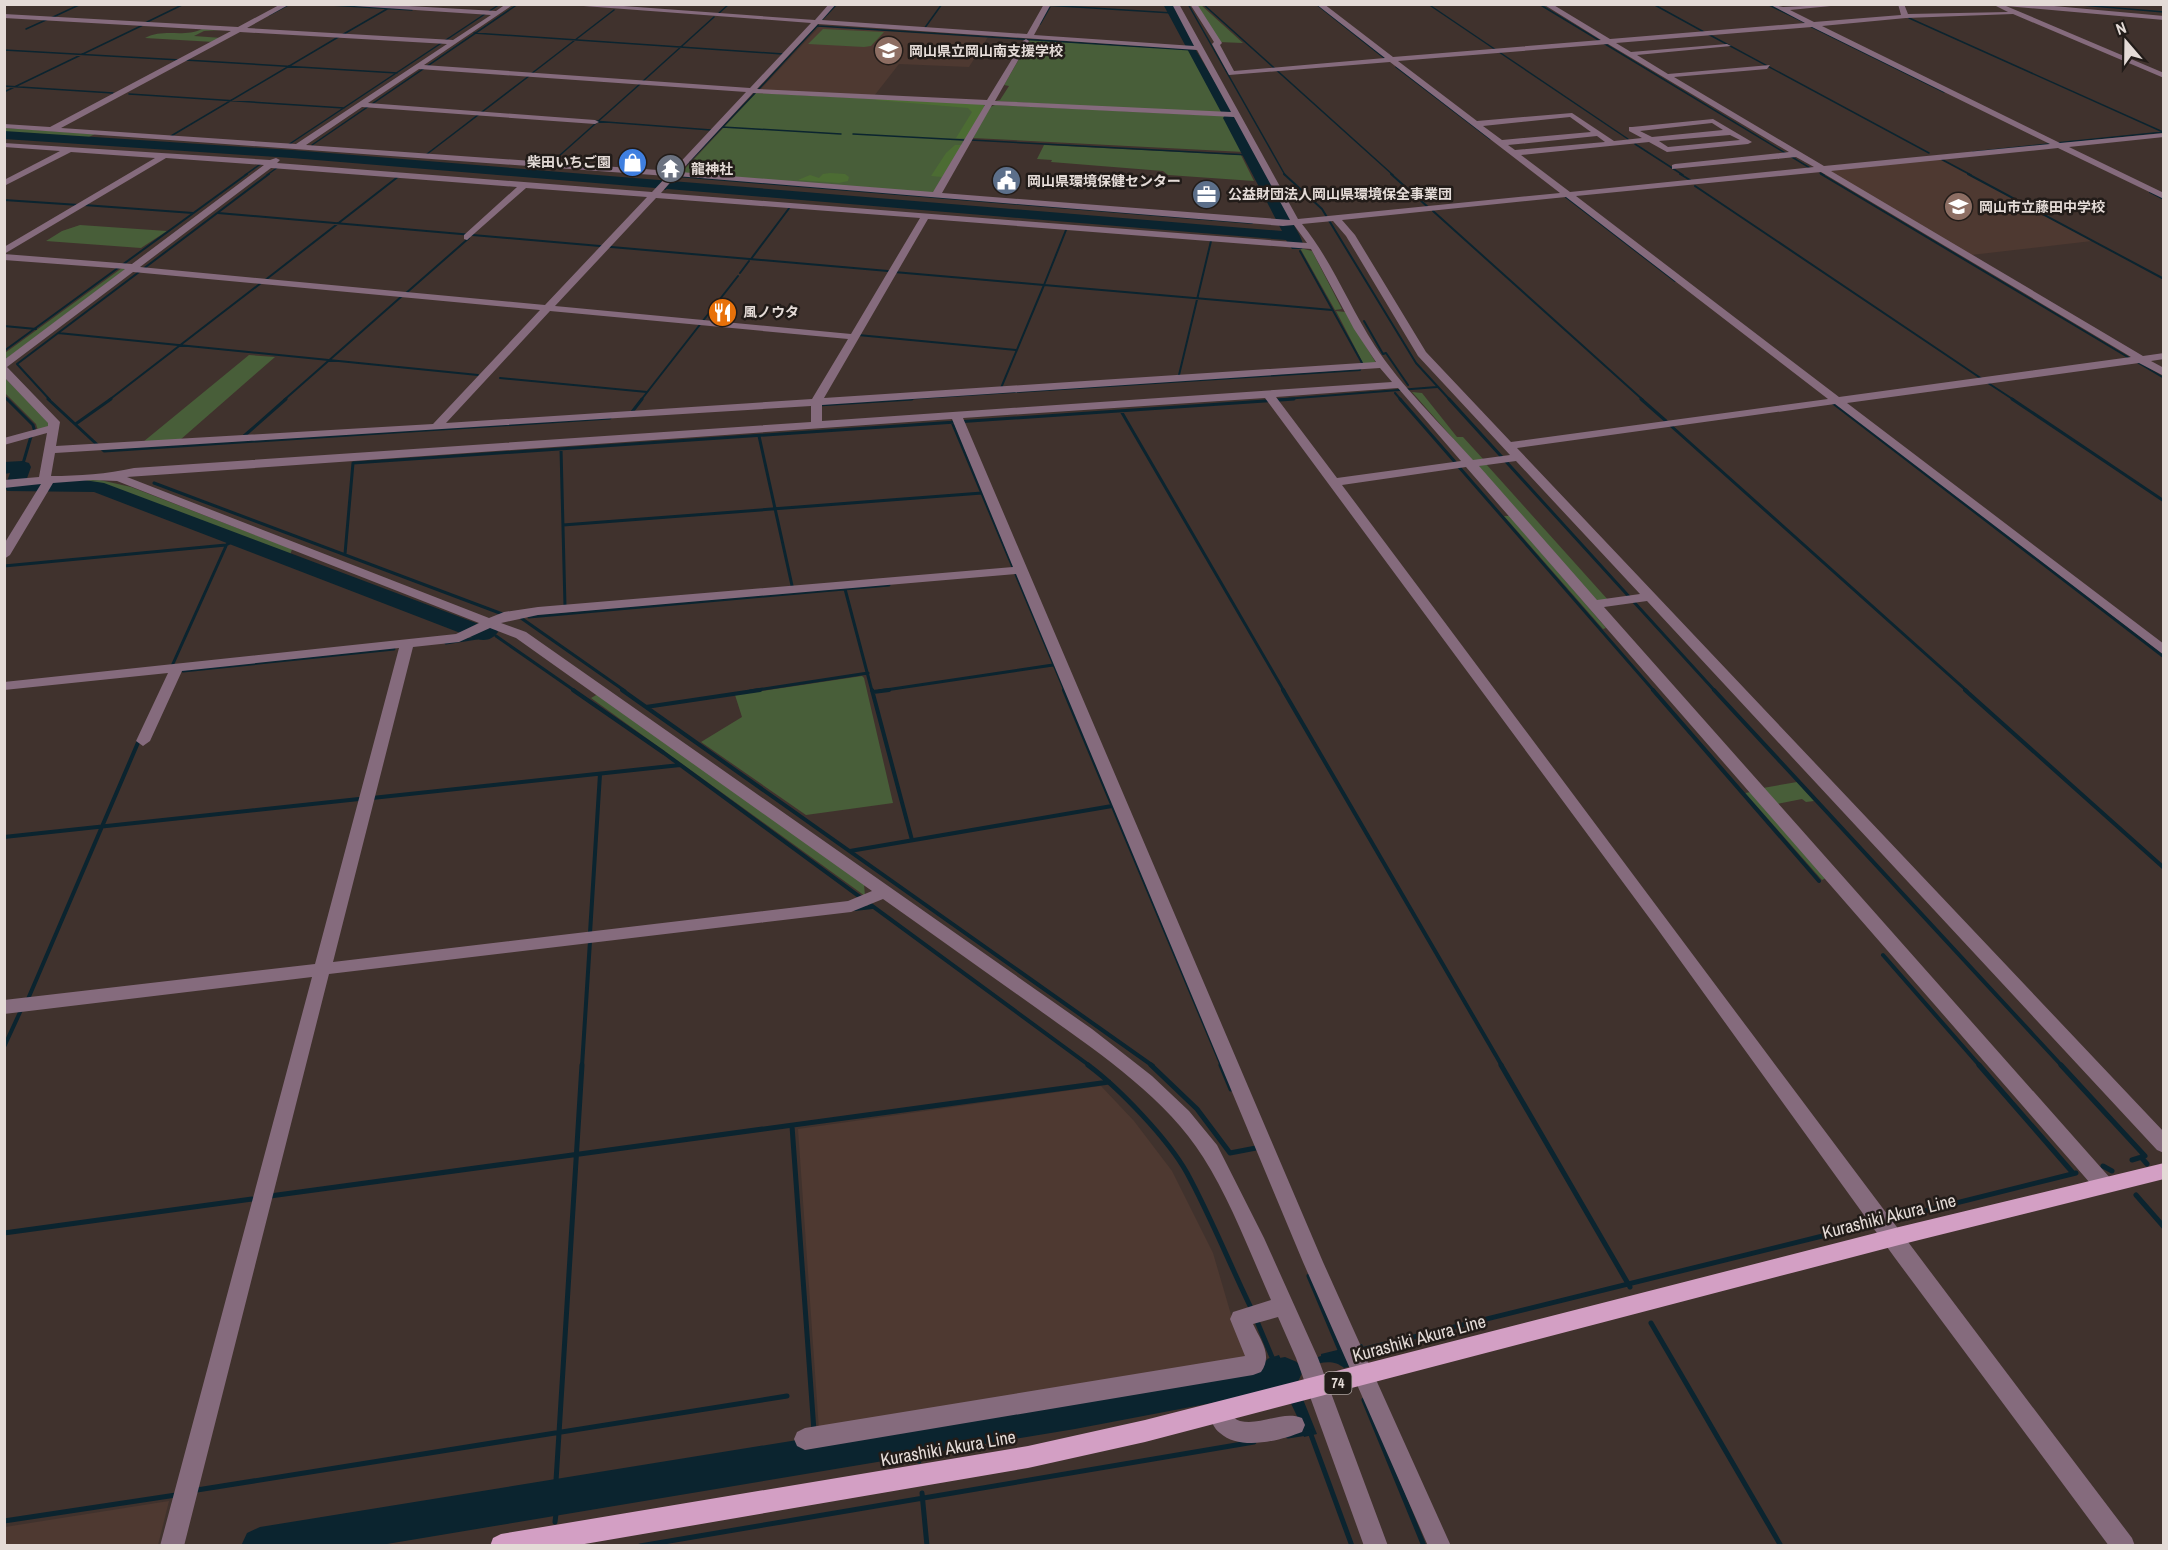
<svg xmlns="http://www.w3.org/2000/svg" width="2168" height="1550" viewBox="0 0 2168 1550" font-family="'Archivo Narrow','Noto Sans JP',sans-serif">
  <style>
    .built { fill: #4e3931 }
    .green { fill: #485e39 }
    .forest { fill: #4c6c33 }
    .water { fill: #0b242f }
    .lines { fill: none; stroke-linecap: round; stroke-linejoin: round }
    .stream-far4 { stroke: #0b242f; stroke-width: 1.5 }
    .stream-far3 { stroke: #0b242f; stroke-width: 2 }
    .stream-far2 { stroke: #0b242f; stroke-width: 3 }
    .stream-far1 { stroke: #0b242f; stroke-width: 4 }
    .stream { stroke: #0b242f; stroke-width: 5 }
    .river { fill: #0b242f; fill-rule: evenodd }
    .minor { fill: #856b7d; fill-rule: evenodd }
    .major { fill: #d39fc4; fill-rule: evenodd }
    .labels { text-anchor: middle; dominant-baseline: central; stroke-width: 5; stroke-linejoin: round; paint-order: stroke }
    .far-poi-label { font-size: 14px; font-weight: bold; fill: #e4dbd7; stroke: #221c19; text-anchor: start }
    .shield { fill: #221c19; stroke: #aaa29e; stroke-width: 1.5 }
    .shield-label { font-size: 14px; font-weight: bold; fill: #e4dbd7 }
    .near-street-label { font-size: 18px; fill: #e4dbd7; stroke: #221c19 }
  </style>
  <rect width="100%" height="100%" fill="#40322d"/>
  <path class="built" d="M820,26L988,37L969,67L899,64L874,96L760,90Z
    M1939,159L2092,241L1971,255L1830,172V171Z
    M1101,1086L1134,1121L1172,1171L1213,1253L1232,1318L1247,1357L819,1430L798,1129Z
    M169,1501L158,1545H5V1527Z"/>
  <path class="green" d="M1194,5H1201L1243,43L1218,42Z
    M202,29L221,30L204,31L194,36L222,38L214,42L145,38C164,28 184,38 202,29Z
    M823,29L884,32L871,46L864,47L808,44Z
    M1030,40L1190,50L1224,114L995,101L1000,100L1009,86L1004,85Z
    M756,93L982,104L985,106L933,193L681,173Z
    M995,105L1225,116L1244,152L973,138L990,107Z
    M4,128L95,134L85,139L5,134Z
    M1044,145L1241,155L1254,181L1168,175L1163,171L1051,162L1052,160L1037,159Z
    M80,225L167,231L141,248L46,241L62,231Z
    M1300,248L1312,251L1342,309L1335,310Z
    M122,268H127L5,360V353Z
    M1336,311L1345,312L1376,363L1364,365Z
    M249,355L275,357L180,440L143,442Z
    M4,377L48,421L49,427L38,431L36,424L5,393Z
    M1412,392L1422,393L1457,437H1463L1484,460H1472Z
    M1486,464L1609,601H1596L1478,466Z
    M100,480L131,487L292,549L290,556L107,487L84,483L51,484L55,481Z
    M1504,516H1510L1606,628L1603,629Z
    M862,676L864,678L893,803L806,815L701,742L742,717L735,695Z
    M598,694L864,884L865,896L591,698Z
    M1797,782L1814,801L1806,802L1802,799L1777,804L1763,788Z
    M1751,792L1826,878L1822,880L1745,793Z"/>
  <path class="forest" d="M878,99L982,104L985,106L966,138H956L972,112L968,108L875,100Z
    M955,145H962L942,177L931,176L946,153Z
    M830,173L845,174L849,177L848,181L839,183L798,180L810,175L819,178L823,174Z"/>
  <path class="water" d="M1362,1344L1366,1353L1349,1357L1352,1366L1344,1368C1330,1355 1308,1367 1292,1372L1317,1434L1304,1437C1300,1418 1289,1401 1281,1383H1277L1267,1359L1279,1355L1282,1362L1289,1366L1321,1356V1354Z"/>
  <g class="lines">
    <path class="stream-far4" d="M314,4L412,10
      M1028,4L1173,13
      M1188,4L1285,175
      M1203,4L1393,175
      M1316,4L1388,61
      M1428,4L1496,50
      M1539,4L1810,168
      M1653,4L1704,32
      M1767,4L1806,23
      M1987,4L1998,5
      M2069,4L2164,12
      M718,14L729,4
      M1907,14L1909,18L2163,132
      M269,15L290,4
      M51,18L81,4
      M820,22L837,4
      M145,23L184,4
      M1040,24L1051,5
      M818,26L1193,50
      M1810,26L1944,92
      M26,29L48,19
      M924,29L942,4
      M474,33L783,54
      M1708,34L1929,153
      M342,35L387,9
      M4,50L180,60
      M1499,52L1628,139
      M185,60L397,73
      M1396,67L1490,139
      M531,74L614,10
      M642,82L714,17
      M4,86L113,93
      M757,91L818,25
      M4,92L143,25
      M129,94L344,108
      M593,121L711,130
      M722,127L841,134
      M853,134L964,140
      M171,136L340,36
      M971,140L1249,155
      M2056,143L2164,132
      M1635,144L1683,175
      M288,145L500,4
      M312,145L518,4
      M1973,152L2049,144
      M427,154L529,76
      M1941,159L1971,175
      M550,164L640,84
      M687,164L755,93
      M1820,173L1824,175
      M245,175L262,163
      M267,175L278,167"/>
    <path class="stream-far3" d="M1284,174L1322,209L1416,363L1450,400
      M1391,174L1429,208
      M1680,174L1690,180
      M1821,174L2131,359
      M1968,174L2164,279
      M676,176L1252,223
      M1695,186L1982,379
      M665,189L676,176
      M2150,192L2164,199
      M1566,197L1675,281
      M4,200L79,205
      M84,205L193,213
      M1433,211L1643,400
      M218,213L888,271
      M1066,230L1044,285L1332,310
      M751,259L790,207
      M894,272L1044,285L1001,388
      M740,273L749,261
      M264,281L399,176
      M405,294L469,238
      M1364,321L1383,354L1386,353L1408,385
      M4,326L36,329
      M58,333L478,375
      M858,335L1016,350
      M4,351L247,174
      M2137,362L2164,378
      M1179,375L1211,241
      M500,378L647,392
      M1988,383L2014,400
      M1395,393L1401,400
      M4,396L8,400
      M50,400L17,364L269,174
      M109,400L261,283
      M284,400L402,296
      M641,400L738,276
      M889,400L1360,370L1362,363L1300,251
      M1272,400L1437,387"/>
    <path class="stream-far2" d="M7,399L33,425L35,432L32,433L22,467
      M48,399L104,451L610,418
      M1400,399L1455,462
      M1449,399L1715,691
      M1641,399L1666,421
      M2012,399L2164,501
      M1833,403L2164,657
      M818,405L912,399
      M1121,411L1284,691
      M632,412L642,399
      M952,422L1065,691
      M77,423L111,399
      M1670,425L1967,691
      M244,436L286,399
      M759,436L793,590
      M561,449L565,606
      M1459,467L1654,691
      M154,483L505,615
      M563,525L982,493
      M345,554L353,463L1294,399
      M4,566L226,545L237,539
      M845,589L872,691
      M529,617L889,585
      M521,618L625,691
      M496,636L575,691
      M446,643L477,638
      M172,666L226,546
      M183,671L394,649
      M750,691L868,673
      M879,691L1053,665"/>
    <path class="stream-far1" d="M573,690L664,753L1090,1066
      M622,690L1153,1066
      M872,690L912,840
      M1064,690L1222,1066
      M1283,690L1502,1066
      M1653,690L1819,881
      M1714,690L2062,1066
      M1965,690L2164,868
      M873,692L889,690
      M646,707L760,690
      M372,798L680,765
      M4,837L359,799
      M850,851L1112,806
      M855,909L872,907
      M590,933L600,774
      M1883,955L1980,1066
      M28,999L140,738
      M4,1047L21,1010
      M582,1066L590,941"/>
    <path class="stream" d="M1088,1065C1119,1088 1168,1139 1187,1173C1211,1217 1230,1265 1252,1310
      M1151,1065L1197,1109L1230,1153L1256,1148
      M1221,1065L1231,1089
      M1501,1065L1630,1287
      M1979,1065L2073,1173
      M2061,1065L2145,1156L2132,1160
      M792,1126L814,1431
      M2141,1157L2147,1164
      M2103,1166L2112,1171
      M2136,1195L2164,1227
      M270,1196L1109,1082
      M1888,1220L2076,1173
      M4,1233L252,1199
      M1309,1276L1341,1352
      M1256,1319L1274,1362
      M1651,1323L1781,1546
      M1361,1350L1875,1223
      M1364,1400L1424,1546
      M1310,1432L1352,1546
      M1288,1436L1307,1433
      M917,1438L919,1461
      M815,1444L816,1454
      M197,1490L787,1396
      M922,1493L927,1546
      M555,1497L582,1065
      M4,1521L176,1495
      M555,1522L558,1497
      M640,1546L1254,1442"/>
    <path class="river" d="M1163,4H1174L1196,45L1194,47L1233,112L1231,115L1235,118L1300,236L1304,246L1302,249H1292L1286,240L292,158L4,139V131L292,150L1282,231L1223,118L1225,115L1221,112Z
      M22,461L29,463L31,467L26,481L77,479L104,483L484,626L495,627L498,632C492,640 486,641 476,639L94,492L7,491L5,487L10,473L4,474V462Z
      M1285,1357L1297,1362L1302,1373L1297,1384L1285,1389L1075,1429L375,1546H241L247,1533L260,1527L1075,1395Z"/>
    <path class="minor" d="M281,4H290L247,28L453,40L491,15L324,4H374L496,11L506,4H514L424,65L750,88L811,23L557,4H596L815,20L829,4H836L822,20L1027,34L1044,4H1051L1034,35L1194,46L1172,4H1179L1298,219L1560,193L1390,62L1229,75L1212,44L1214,42L1190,4H1197L1222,43L1220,45L1234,71L1385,58L1316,4H1324L1393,57L1601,40L1543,4H1552L1610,39L1805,23L1769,4L1783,7L1851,4L1790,10L1814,22L1901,15L1898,4H1904L1908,14L2008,12L1992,4H2032L2164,16V20L2006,6L2164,73V78L2013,14L1906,18L1822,26L2060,143L2164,133V137L2069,147L2164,193V199L2058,148L1831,171L2143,356L2164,353V359L2151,361L2164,368V376L2139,363L1847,403L2164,644V655L1835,404L1517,448L2164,1132V1153L2157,1150L1647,601L1604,607L2111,1179L2114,1185L2111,1191L2104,1193L2097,1191L1466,467L1342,485C1605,836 1866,1189 2132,1538L2135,1546H2109L1895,1258L1656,927L1265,398L963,418L1323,1262L1451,1546H1428L1303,1262L1016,574L538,615L501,623L526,632L1092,1029L1152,1076L1189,1111L1217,1145L1264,1238L1318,1358L1388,1546H1364L1296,1358L1278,1317L1253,1324C1261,1341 1273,1355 1261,1372L1253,1375L805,1450L797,1446L794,1439L797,1432L805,1428L1245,1356L1230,1319L1233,1312L1271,1300C1251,1255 1230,1199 1203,1157C1165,1096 1092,1048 1035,1007C984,971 934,935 883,899L851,912L329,974L184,1546H160L312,977L4,1014V1000L315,964L399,648L182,671L150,741L143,746L136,741L168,673L4,690V682L456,634L479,623L117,481L93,480L53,483L10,555L4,559V544L41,484L4,488V480L39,477L47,433L4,445V438L48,426V423L4,377V360L125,269L4,260V254L132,264L264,165L166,158L4,254V247L155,158L71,152L4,186V180L60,151L4,147V143L270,160L276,158L280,160L277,163L652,192L667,176L4,128V124L50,127L231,31L4,18V14L238,27ZM818,24L1197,50L1231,112L995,101L1029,41L1026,39L1023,41L987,100L757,89ZM1812,27L2050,144L1824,166L1674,77L1767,69L1770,65L1668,74L1637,55L1731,46L1727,44L1631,52L1616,43ZM240,32L447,44L296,144L61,128ZM1608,44L1789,152L1675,164L1672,165V169L1796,157L1814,167L1570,192L1521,155L1649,142L1667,152L1748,144L1752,142L1713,119L1632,127H1629V131L1642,138L1614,141L1572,113L1477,121L1398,61ZM419,69L746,92L672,171L306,145L362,107L595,124L599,122L595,120L368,103ZM753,93L985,105L933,192L680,172ZM992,105L1234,117L1290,220L942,193ZM1570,117L1591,132L1502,140L1483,126ZM1712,123L1723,130L1652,137L1640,131ZM1730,135L1740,140L1668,147L1659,141ZM1597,136L1605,142L1515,150L1508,145ZM271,168L517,187L464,235V239L467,240L526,188L647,197L545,305L140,267ZM1821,172L2131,357L1839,397L1576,196ZM676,176L1283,226L1294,225L1307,243L661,193ZM1566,197L1828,399L1511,442L1426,352L1355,235L1342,220ZM656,198L920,218L851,334L555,306ZM928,219L1311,249L1354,329L1376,362L824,398ZM1333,221L1346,236L1418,356L1510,455L1473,460C1441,424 1401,386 1375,346C1349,306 1332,261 1302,224ZM133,272L540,310L433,424L56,446L60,422L7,367ZM550,311L848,339L812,399L446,423ZM1380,368L1392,382L822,421V405ZM1398,388L1461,461L1337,478L1276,397ZM811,406V422L134,468C107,474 79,476 51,476L55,453ZM952,419L1013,567L538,607L504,612L489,618L127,477ZM1516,461L1640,594L1597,600L1479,466ZM490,628L516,638L872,891L848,901L333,962L413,647L459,642Z
      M1219,1403C1230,1407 1230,1418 1240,1421C1261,1426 1283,1410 1302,1418L1305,1425L1302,1432C1279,1441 1240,1451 1220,1433C1214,1429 1211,1420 1208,1413L1211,1406Z"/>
    <path class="major" d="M2164,1163V1179L1899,1245L1145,1442L1028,1468L573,1546H490L493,1538L501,1534L1028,1446L1145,1420L1899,1227Z"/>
  </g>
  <defs>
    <symbol id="school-disc" viewBox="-11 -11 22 22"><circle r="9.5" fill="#8d6e63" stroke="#221c19"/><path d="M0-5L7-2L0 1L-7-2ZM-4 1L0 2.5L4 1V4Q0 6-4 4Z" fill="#fff"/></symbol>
    <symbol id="shop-disc" viewBox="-11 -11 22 22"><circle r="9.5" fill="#3f7fe0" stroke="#221c19"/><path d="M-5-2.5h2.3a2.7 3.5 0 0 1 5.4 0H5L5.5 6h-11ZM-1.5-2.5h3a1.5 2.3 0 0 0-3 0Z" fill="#fff"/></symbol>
    <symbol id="temple-disc" viewBox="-11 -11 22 22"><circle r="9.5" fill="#6b7280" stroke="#221c19"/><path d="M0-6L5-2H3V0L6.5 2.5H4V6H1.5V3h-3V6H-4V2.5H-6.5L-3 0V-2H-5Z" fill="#fff"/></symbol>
    <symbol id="civic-disc" viewBox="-11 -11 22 22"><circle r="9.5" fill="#5c6f8a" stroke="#221c19"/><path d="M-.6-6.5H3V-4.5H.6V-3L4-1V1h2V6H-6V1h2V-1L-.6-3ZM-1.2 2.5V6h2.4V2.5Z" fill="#fff"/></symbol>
    <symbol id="office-disc" viewBox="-11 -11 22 22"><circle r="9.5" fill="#5c6f8a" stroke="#221c19"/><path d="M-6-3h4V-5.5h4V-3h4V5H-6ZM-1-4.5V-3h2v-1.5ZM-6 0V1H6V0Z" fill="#fff"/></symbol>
    <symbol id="restaurant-disc" viewBox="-11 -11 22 22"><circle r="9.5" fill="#e8710a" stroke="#221c19"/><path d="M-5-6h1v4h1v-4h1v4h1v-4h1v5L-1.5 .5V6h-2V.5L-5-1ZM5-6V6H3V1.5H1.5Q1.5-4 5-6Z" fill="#fff"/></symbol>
  </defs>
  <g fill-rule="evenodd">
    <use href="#school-disc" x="872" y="34" width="33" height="33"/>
    <use href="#shop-disc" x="616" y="146" width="33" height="33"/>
    <use href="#temple-disc" x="654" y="152" width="33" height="33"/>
    <use href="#civic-disc" x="990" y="164" width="33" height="33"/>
    <use href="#office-disc" x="1190" y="178" width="33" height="33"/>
    <use href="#school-disc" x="1942" y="190" width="33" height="33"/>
    <use href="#restaurant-disc" x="706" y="296" width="33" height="33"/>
  </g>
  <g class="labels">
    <g class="far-poi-label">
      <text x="909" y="51">岡山県立岡山南支援学校</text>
      <text x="611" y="162" text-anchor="end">柴田いちご園</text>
      <text x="691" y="169">龍神社</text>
      <text x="1027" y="181">岡山県環境保健センター</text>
      <text x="1228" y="194">公益財団法人岡山県環境保全事業団</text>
      <text x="1979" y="207">岡山市立藤田中学校</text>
      <text x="743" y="312">風ノウタ</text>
    </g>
    <rect class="shield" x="1324.5" y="1372" width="27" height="22" rx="4.5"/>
    <g class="shield-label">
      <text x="1338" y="1383">74</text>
    </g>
    <g class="near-street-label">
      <text transform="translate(1889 1216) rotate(-14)">Kurashiki Akura Line</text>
      <text transform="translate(1419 1338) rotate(-15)">Kurashiki Akura Line</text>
      <text transform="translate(948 1448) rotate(-10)">Kurashiki Akura Line</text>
    </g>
  </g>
  <rect width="2168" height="1550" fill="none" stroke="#e4dbd7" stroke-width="12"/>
  <g transform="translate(2126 42) rotate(340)" stroke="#221c19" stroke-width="4.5" paint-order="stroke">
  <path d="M0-4.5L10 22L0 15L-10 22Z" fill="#e4dbd7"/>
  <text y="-9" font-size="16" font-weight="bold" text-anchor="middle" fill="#e4dbd7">N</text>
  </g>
</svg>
